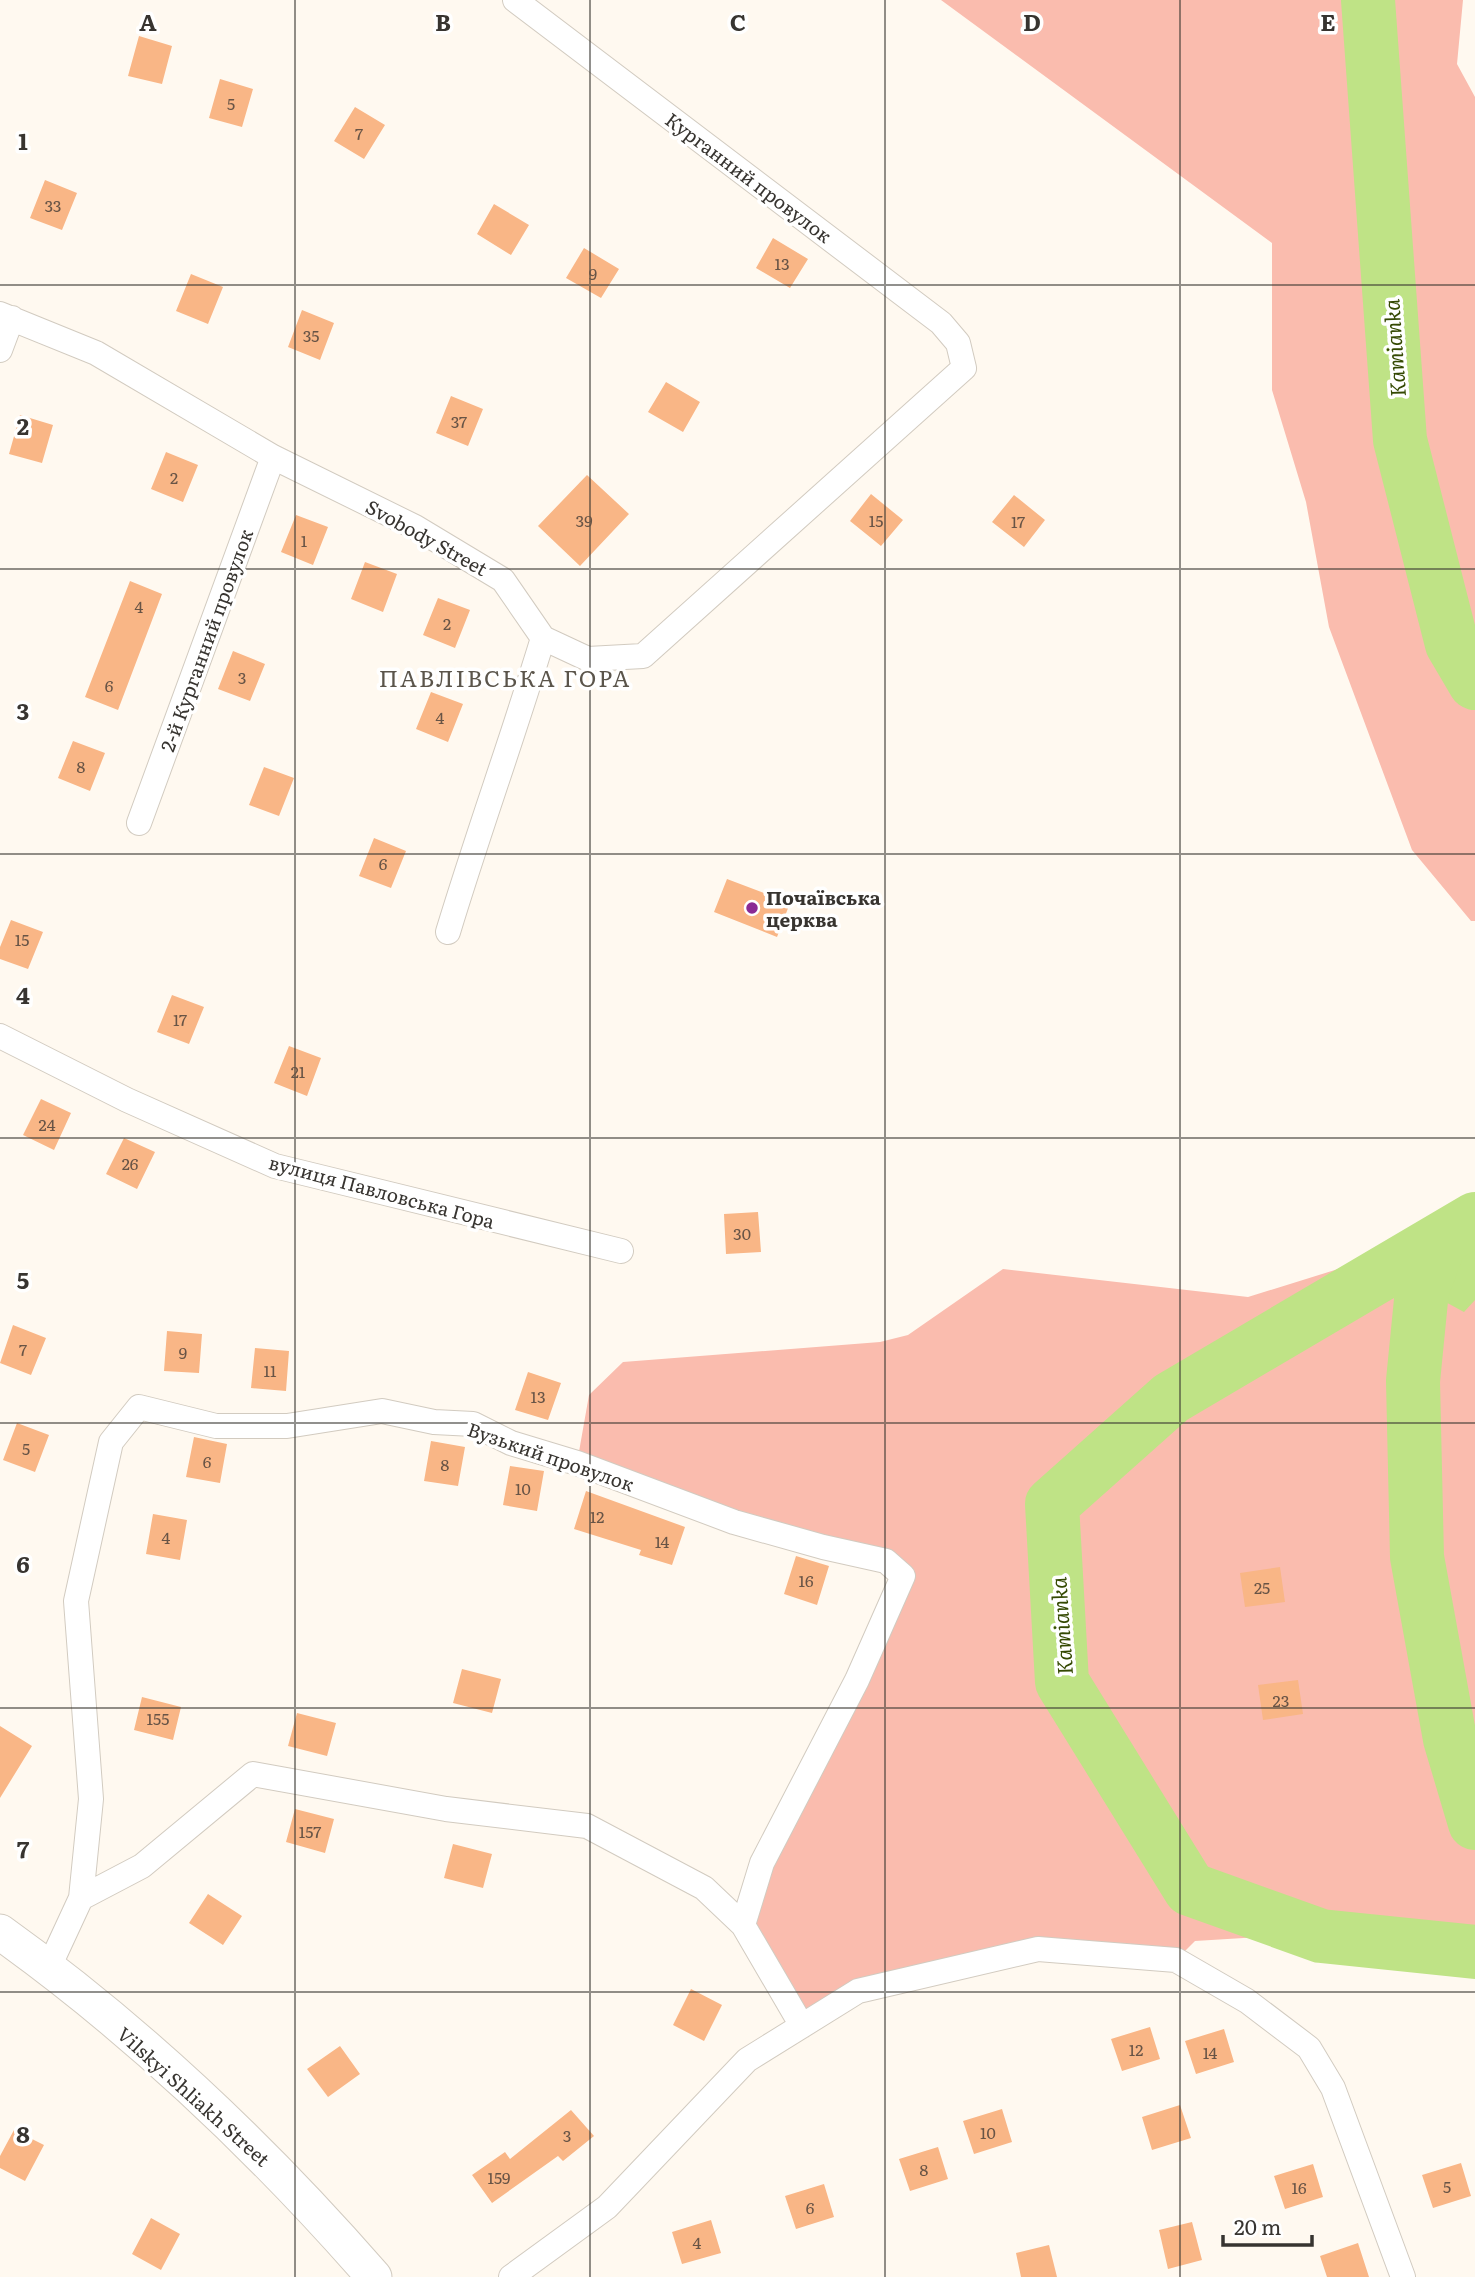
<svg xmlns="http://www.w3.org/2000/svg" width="1475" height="2277" viewBox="0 0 1475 2277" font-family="Literata,serif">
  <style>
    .green { fill: #fabcae }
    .water { fill: #bfe386 }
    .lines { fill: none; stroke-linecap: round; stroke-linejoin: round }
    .river { stroke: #bfe386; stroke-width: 54 }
    .building { fill: #f9b686 }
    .street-casing { stroke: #d2cbc0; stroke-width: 26 }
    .secondary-casing { stroke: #d2cbc0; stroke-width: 37 }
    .street { stroke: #fff; stroke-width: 24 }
    .secondary { stroke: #fff; stroke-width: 35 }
    .grid { fill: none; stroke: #373430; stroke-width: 2; stroke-opacity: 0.55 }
    .poi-dot { fill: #8a2a94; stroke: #fff; stroke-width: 2.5 }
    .labels { text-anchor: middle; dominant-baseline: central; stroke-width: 7; stroke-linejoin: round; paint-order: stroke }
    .number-label { font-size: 16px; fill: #685446 }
    .street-label { font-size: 19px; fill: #373430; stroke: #fff }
    .poi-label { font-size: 19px; font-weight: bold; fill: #373430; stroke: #fff; text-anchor: start }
    .water-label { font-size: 21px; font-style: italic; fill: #344902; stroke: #fff }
    .quarter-label { font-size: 23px; letter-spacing: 2px; fill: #5b554b; stroke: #fff }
    .grid-label { font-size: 23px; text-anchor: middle; font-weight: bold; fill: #373430; stroke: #fff; stroke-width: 7; stroke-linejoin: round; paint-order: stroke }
  </style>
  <rect width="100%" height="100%" fill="#fff9f0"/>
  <path class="green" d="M941,0H1463L1457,64L1475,97V921H1471L1412,850L1329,627L1306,502L1272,390V243Z
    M1475,1224V1952L1321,1936L1394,1929L1195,1941L1176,1960L1038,1949L858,1991L802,2026L743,1925L903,1576L577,1463L589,1395L623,1362L880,1342L908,1335L1003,1269L1248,1297L1351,1265L1371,1280Z"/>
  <path class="water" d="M1475,1207V1300L1464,1312L1403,1279L1383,1257Z"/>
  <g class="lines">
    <path class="river" d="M1368,0L1400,440L1452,644L1475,683
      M1475,1219L1171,1398L1052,1504L1062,1682L1190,1889L1321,1936L1475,1952
      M1441,1239L1422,1290L1413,1381L1417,1557L1450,1739L1475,1823"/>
  </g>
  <path class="building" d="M139,36L172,46L162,84L128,76Z
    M220,79L253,89L242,127L209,118Z
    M355,107L385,125L364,159L334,141Z
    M45,180L77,193L62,230L30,218Z
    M494,204L529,225L511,255L477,234Z
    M773,238L808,259L790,288L756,268Z
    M584,248L619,269L601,298L566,278Z
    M191,274L223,287L208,324L176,311Z
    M302,310L334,323L320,360L288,347Z
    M666,382L700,402L683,432L648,412Z
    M451,396L483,409L468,446L436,433Z
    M20,415L53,425L42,463L9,454Z
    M166,452L198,465L183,502L151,489Z
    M587,475L629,514L580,566L538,526Z
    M871,494L903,520L881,546L850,521Z
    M1014,495L1045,520L1024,547L992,522Z
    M296,515L328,527L313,565L281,552Z
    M365,562L397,574L383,612L351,599Z
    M130,581L162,594L118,710L85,697Z
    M438,598L470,610L455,648L423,635Z
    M233,651L265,664L250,701L218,689Z
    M431,692L463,704L448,742L416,729Z
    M73,741L105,753L90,791L58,778Z
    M264,767L294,778L279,816L249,805Z
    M374,838L406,851L391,888L359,876Z
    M727,879L790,903L777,937L714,912Z
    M11,920L43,932L28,969L0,959V947Z
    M172,995L204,1007L189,1044L157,1032Z
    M289,1046L321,1058L307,1096L274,1083Z
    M41,1099L71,1113L54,1150L23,1135Z
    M124,1138L155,1152L137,1189L106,1174Z
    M758,1212L761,1252L726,1254L724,1214Z
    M13,1325L46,1338L31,1375L0,1363Z
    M167,1331L202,1334L199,1373L164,1371Z
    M255,1348L289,1351L286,1391L251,1388Z
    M528,1372L561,1383L548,1420L515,1410Z
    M17,1423L49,1435L35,1472L3,1460Z
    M194,1437L227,1444L220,1483L186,1477Z
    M431,1441L465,1447L458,1486L424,1481Z
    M510,1466L544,1471L537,1511L503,1505Z
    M586,1491L685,1527L672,1565L639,1555L641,1550L574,1529Z
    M153,1514L187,1520L180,1560L146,1554Z
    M796,1556L829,1566L817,1605L784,1594Z
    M1280,1567L1285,1602L1245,1607L1240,1573Z
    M462,1669L501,1679L492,1713L453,1703Z
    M1298,1680L1303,1714L1263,1720L1258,1685Z
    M142,1697L181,1707L173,1740L134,1730Z
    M297,1713L336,1723L327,1756L288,1746Z
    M0,1726L32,1746L0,1798Z
    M295,1809L334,1819L325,1853L286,1842Z
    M453,1844L492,1854L483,1888L444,1878Z
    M208,1894L242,1916L223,1945L189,1923Z
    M691,1989L722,2005L704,2041L673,2025Z
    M1150,2027L1160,2059L1122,2071L1111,2039Z
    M1224,2029L1234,2062L1196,2074L1185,2041Z
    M340,2046L360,2074L328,2097L307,2069Z
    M1180,2105L1191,2138L1152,2150L1142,2117Z
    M1002,2109L1012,2142L974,2154L963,2121Z
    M571,2110L594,2136L563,2161L558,2156L492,2203L472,2175L505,2152L510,2159Z
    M14,2130L44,2145L25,2181L0,2168V2156Z
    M938,2147L948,2179L910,2191L899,2159Z
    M1461,2163L1471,2196L1433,2208L1422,2175Z
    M1313,2164L1323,2197L1285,2209L1274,2176Z
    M824,2184L834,2217L796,2229L785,2196Z
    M151,2218L180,2234L161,2270L132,2254Z
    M711,2220L721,2253L682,2264L672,2232Z
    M1192,2222L1202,2260L1168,2269L1159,2230Z
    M1358,2243L1369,2277H1327L1320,2256Z
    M1049,2245L1057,2277H1021L1016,2253Z"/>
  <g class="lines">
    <defs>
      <path id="street" d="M0,314L96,353L273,457L415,527L503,580L543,638L588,659L643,656L964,368L958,343L941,323L515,0
        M0,350L12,318
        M139,823L273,457
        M448,932C478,833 513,737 543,638
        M0,1036L127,1100L275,1166L621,1251
        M81,1898L142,1866L253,1774L446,1809L587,1826L704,1888L743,1925
        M49,1967L81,1898L91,1799L76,1601L111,1442L139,1407L216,1426H287L382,1411L434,1422L473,1424L511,1443L577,1463L734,1522L823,1547L886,1561L903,1576L857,1680L762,1863L743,1925L802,2026
        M511,2277L607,2207L747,2060L858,1991L1038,1949L1176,1960L1247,2001L1309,2048L1333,2088L1403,2277"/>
      <path id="secondary" d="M0,1932C137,2030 263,2150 374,2277"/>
    </defs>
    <use href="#street" class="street-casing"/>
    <use href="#secondary" class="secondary-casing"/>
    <use href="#street" class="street"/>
    <use href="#secondary" class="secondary"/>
  </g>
  <path class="grid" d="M295,0V2277M590,0V2277M885,0V2277M1180,0V2277M0,285H1475M0,569H1475M0,854H1475M0,1138H1475M0,1423H1475M0,1708H1475M0,1992H1475"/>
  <circle class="poi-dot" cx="752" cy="908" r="7"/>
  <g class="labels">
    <g class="number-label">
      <text x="231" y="103">5</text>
      <text x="359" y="133">7</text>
      <text x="53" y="205">33</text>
      <text x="782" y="263">13</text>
      <text x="593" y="273">9</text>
      <text x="311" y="335">35</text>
      <text x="459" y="421">37</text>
      <text x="174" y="477">2</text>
      <text x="584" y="520">39</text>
      <text x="876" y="520">15</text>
      <text x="1018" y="521">17</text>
      <text x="304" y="540">1</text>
      <text x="139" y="606">4</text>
      <text x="447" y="623">2</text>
      <text x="242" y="677">3</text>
      <text x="109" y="685">6</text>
      <text x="440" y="717">4</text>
      <text x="81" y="766">8</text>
      <text x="383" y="863">6</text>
      <text x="22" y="939">15</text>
      <text x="180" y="1019">17</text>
      <text x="298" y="1071">21</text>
      <text x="47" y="1124">24</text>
      <text x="130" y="1163">26</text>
      <text x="742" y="1233">30</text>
      <text x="23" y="1349">7</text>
      <text x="183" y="1352">9</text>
      <text x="270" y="1370">11</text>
      <text x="538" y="1396">13</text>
      <text x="26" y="1448">5</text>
      <text x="207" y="1461">6</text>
      <text x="445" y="1464">8</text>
      <text x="523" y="1488">10</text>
      <text x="597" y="1516">12</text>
      <text x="166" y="1537">4</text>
      <text x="662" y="1541">14</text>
      <text x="806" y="1580">16</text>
      <text x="1262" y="1587">25</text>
      <text x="1281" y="1700">23</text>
      <text x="158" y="1718">155</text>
      <text x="310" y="1831">157</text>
      <text x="1136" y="2049">12</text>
      <text x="1210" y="2052">14</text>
      <text x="988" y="2132">10</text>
      <text x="567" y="2135">3</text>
      <text x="924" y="2169">8</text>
      <text x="499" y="2177">159</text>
      <text x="1447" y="2186">5</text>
      <text x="1299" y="2187">16</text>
      <text x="810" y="2207">6</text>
      <text x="697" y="2242">4</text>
    </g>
    <g class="street-label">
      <text transform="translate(749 177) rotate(37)">Курганний провулок</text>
      <text transform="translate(427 537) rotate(29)">Svobody Street</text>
      <text transform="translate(206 640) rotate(-70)">2-й Курганний провулок</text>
      <text transform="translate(382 1191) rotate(15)">вулиця Павловська Гора</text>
      <text transform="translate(551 1456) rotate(19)">Вузький провулок</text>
      <text transform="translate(194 2096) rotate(42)">Vilskyi Shliakh Street</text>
    </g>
    <g class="poi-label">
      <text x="766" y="897">Почаївська<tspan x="766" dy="22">церква</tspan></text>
    </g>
    <g class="water-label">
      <text transform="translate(1393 348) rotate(-94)">Kamianka</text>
      <text transform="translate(1060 1626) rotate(-94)">Kamianka</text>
    </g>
    <g class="quarter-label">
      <text x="505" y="677">ПАВЛІВСЬКА ГОРА</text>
    </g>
  </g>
  <g class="grid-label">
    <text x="148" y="31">A</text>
    <text x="443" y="31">B</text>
    <text x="738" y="31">C</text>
    <text x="1032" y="31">D</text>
    <text x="1328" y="31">E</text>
    <text x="23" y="150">1</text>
    <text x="23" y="435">2</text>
    <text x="23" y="720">3</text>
    <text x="23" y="1004">4</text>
    <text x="23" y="1289">5</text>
    <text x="23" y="1573">6</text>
    <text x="23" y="1858">7</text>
    <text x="23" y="2143">8</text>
  </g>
  <path d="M1223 2235v10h89v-10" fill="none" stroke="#373430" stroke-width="3.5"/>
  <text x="1234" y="2235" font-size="21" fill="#373430" stroke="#ffffff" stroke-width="5" paint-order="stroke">20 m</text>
</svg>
